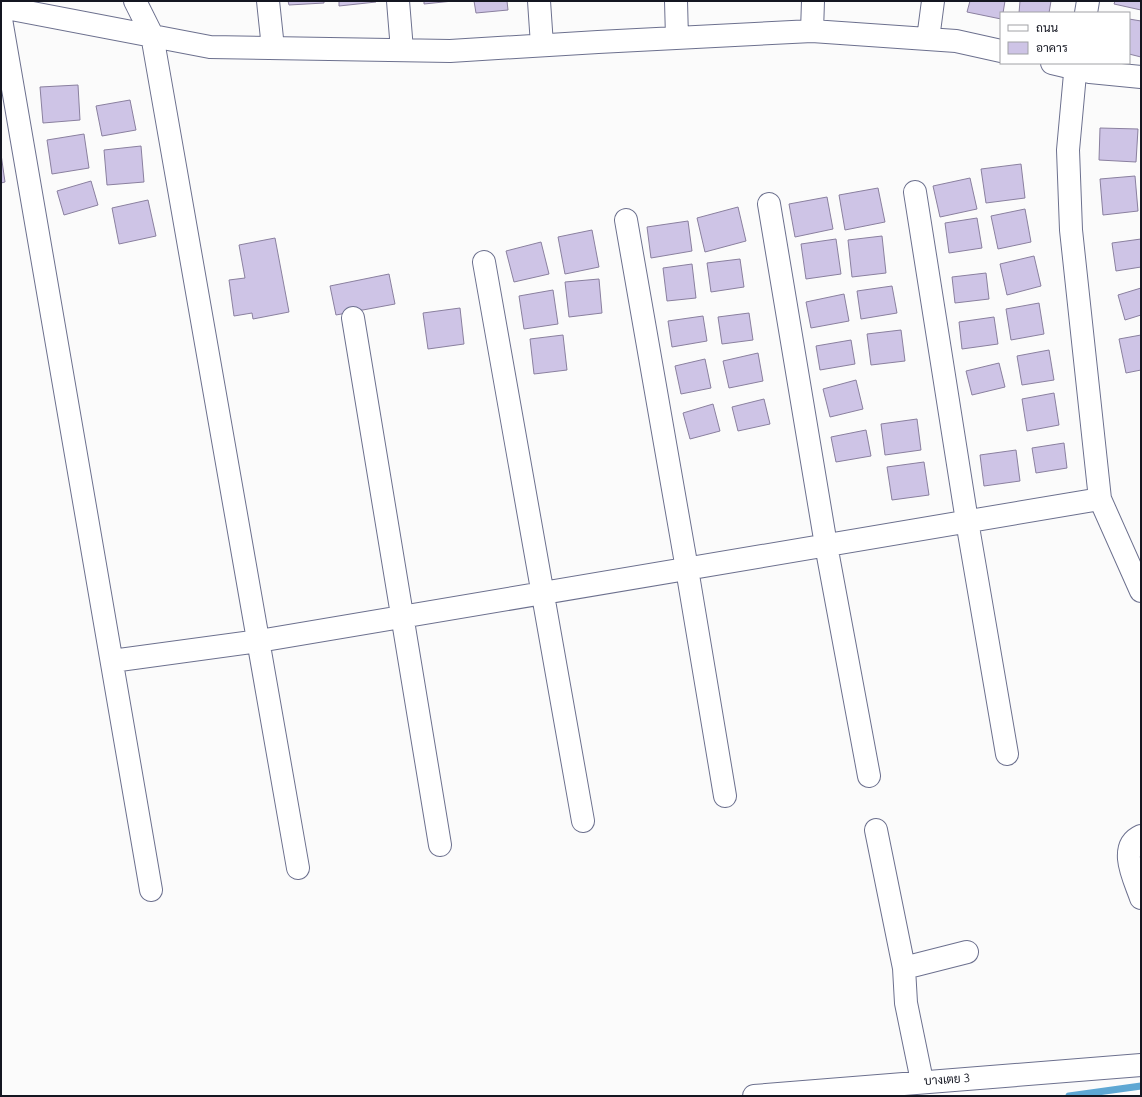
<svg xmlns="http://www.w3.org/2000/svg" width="1142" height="1097" viewBox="0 0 1142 1097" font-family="Ubuntu,Sarabun,sans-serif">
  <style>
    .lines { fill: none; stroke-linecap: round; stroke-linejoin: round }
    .stream { stroke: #5ea7d3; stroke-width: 7 }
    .building { fill: #cec4e6; stroke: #8a809f }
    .minor-casing { stroke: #6c708e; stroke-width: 24 }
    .minor { stroke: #fff; stroke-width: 22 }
    .labels { text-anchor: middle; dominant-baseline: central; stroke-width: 3; stroke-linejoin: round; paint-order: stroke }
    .street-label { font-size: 12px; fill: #141621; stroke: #fff }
  </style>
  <rect width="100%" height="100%" fill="#fbfbfb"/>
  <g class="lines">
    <path class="stream" d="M1069,1096L1141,1086"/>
  </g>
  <path class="building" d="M288,1H324V3L289,5Z
    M339,1H376V2L339,6Z
    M424,1H453L424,4Z
    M474,1H507L508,10L476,13Z
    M970,1H1005L1003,13H1001V19L967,12Z
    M1020,1H1051L1049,13H1019Z
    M1115,1H1141V10L1114,4Z
    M1129,19L1141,21V57L1129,54Z
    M78,85L80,120L43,123L40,87Z
    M130,100L136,130L102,136L96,106Z
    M1100,128L1138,129L1136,162L1099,160Z
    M84,134L89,168L52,174L47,140Z
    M141,146L144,182L107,185L104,150Z
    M1,154L5,182L1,183Z
    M1021,164L1025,198L986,203L981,169Z
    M1135,176L1138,211L1103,215L1100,179Z
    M970,178L977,209L940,217L933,186Z
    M91,181L98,205L64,215L57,191Z
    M878,188L885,222L845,230L839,195Z
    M827,197L833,229L795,237L789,204Z
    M148,200L156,236L119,244L112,208Z
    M738,207L746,241L705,252L697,218Z
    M1025,209L1031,242L998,249L991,216Z
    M977,218L982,248L949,253L945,223Z
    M688,221L692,251L651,258L647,227Z
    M592,230L599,267L565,274L558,237Z
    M882,236L886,273L852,277L848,240Z
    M275,238L289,312L253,319L252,313L234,316L229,280L245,278L239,245Z
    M836,239L841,274L806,279L801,244Z
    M1141,239V267L1116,271L1112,243Z
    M541,242L549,274L514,282L506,251Z
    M1034,256L1041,286L1007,295L1000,264Z
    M740,259L744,287L711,292L707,263Z
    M692,264L696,298L667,301L663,268Z
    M986,273L989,299L955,303L952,277Z
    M389,274L395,304L336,315L330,286Z
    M599,279L602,313L569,317L565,282Z
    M892,286L897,313L861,319L857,291Z
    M1141,288V315L1125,320L1118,295Z
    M553,290L558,324L524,329L519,296Z
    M844,294L849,321L811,328L806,302Z
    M1039,303L1044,334L1011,340L1006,309Z
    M460,308L464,344L428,349L423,313Z
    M749,313L753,340L722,344L718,317Z
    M703,316L707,341L672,347L668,321Z
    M994,317L998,344L962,349L959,322Z
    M901,330L905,361L871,365L867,334Z
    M563,335L567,370L534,374L530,339Z
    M1141,335V370L1126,373L1119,339Z
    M851,340L855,364L820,370L816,346Z
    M1049,350L1054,380L1022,385L1017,356Z
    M758,353L763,381L729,388L723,361Z
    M705,359L711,388L681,394L675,366Z
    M999,363L1005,387L972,395L966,371Z
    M856,380L863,409L830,417L823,389Z
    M1054,393L1059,425L1027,431L1022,399Z
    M764,399L770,424L738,431L732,407Z
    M713,404L720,431L690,439L683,413Z
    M917,419L921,450L885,455L881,424Z
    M866,430L871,456L836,462L831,437Z
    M1064,443L1067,468L1036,473L1032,448Z
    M1016,450L1020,481L984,486L980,455Z
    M924,462L929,495L892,500L887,467Z"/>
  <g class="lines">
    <defs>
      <path id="minor" d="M135,1L152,35L298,868
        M268,1L273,48
        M398,1L402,50
        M539,1L542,45
        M676,1L677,38
        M1,7L210,47L450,51L598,42L812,31L956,41L1001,51
        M1086,13L1088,1
        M1,19L151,890
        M812,31L813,1
        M928,39L933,1
        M1052,63L1090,72L1141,77
        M1076,63L1068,150L1071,230L1100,499L1141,591
        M915,192L967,521L1007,754
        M769,204L826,545L869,776
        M626,220L687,569L725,796
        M484,262L583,821
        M353,318L440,845
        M112,661L259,641L1100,499
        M876,830L904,968L906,1003L922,1081
        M1141,836C1117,847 1135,880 1141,898
        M904,968L967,952
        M754,1096L1141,1065"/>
    </defs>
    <use href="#minor" class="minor-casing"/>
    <use href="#minor" class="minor"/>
  </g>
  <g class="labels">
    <g class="street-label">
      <text transform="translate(947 1079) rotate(-4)">บางเตย 3</text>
    </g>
  </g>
  <rect width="1142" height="1097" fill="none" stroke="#141621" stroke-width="4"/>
  <rect x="1000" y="12" width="130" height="52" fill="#ffffff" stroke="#a1a2a6"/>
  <rect x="1008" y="25" width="20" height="6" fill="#ffffff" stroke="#a1a2a6"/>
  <text x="1036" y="32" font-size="12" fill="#141621">ถนน</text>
  <rect x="1008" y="42" width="20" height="12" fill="#cec4e6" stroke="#a1a2a6"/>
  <text x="1036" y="52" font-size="12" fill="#141621">อาคาร</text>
</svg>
